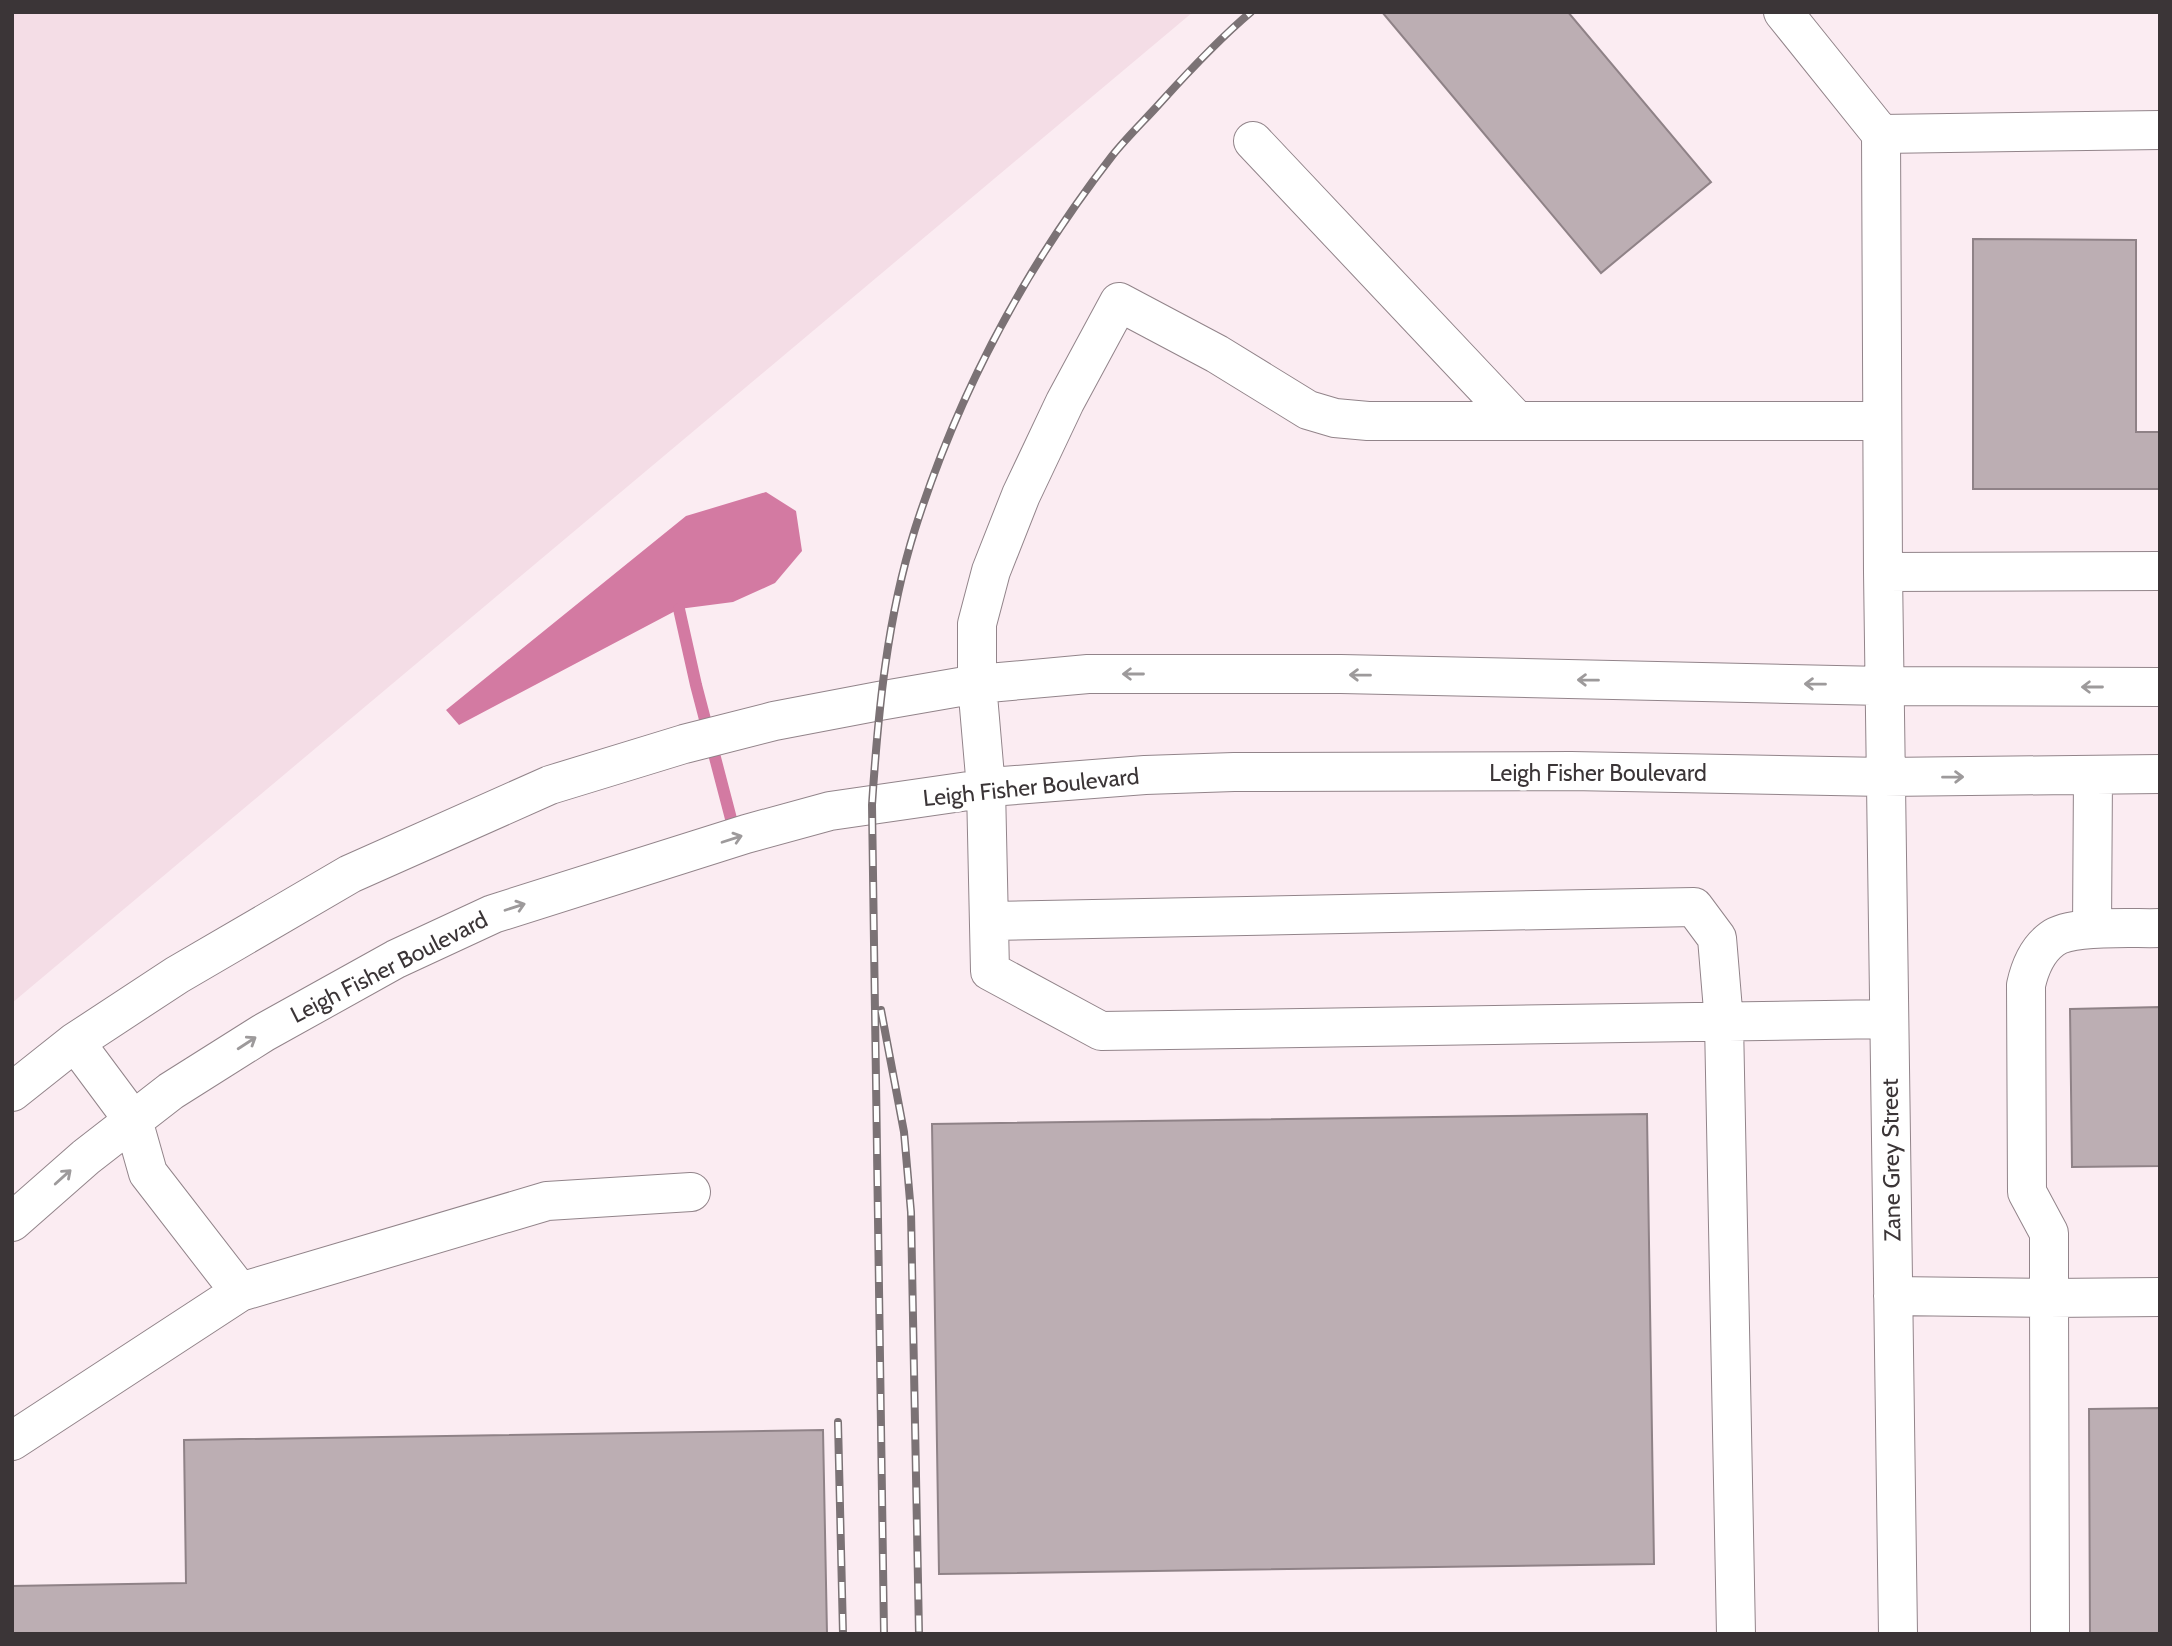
<svg xmlns="http://www.w3.org/2000/svg" width="2172" height="1646" viewBox="0 0 2172 1646" font-family="Cabin,sans-serif">
  <style>
    .built { fill: #f4dde6 }
    .water { fill: #d37aa2 }
    .lines { fill: none; stroke-linecap: round; stroke-linejoin: round }
    .stream { stroke: #d37aa2; stroke-width: 12 }
    .building { fill: #bcaeb3; stroke: #8f8287; stroke-width: 2 }
    .minor-casing { stroke: #92848a; stroke-width: 40 }
    .minor { stroke: #fff; stroke-width: 38 }
    .rail-casing { stroke: #7b7275; stroke-width: 8 }
    .rail { stroke: #fff; stroke-width: 5; stroke-dasharray: 16; stroke-linecap: butt }
    .oneway { stroke: #9d9a9b }
    .labels { text-anchor: middle; dominant-baseline: central; stroke-width: 7; stroke-linejoin: round; paint-order: stroke }
    .street-label { font-size: 23px; fill: #3b3537; stroke: #fff }
  </style>
  <rect width="100%" height="100%" fill="#fbecf2"/>
  <path class="built" d="M12,12H1193L12,1003Z"/>
  <path class="water" d="M766,492L796,511L802,551L775,583L733,602L679,609L459,725L446,710L686,516Z"/>
  <g class="lines">
    <path class="stream" d="M679,609L696,685L735,834"/>
  </g>
  <path class="building" d="M1382,12H1568L1711,182L1601,273Z
    M1973,239L2136,240V432H2160V489H1973Z
    M2160,1007V1166L2072,1167L2070,1009Z
    M1647,1114L1654,1564L939,1574L932,1124Z
    M2160,1408V1634H2090L2089,1409Z
    M823,1430L827,1634H12V1586L186,1583L184,1440Z"/>
  <g class="lines">
    <defs>
      <path id="minor" d="M1783,12L1881,134L1883,572
        M1881,134L2160,130
        M1253,141L1517,421
        M1882,421H1368L1335,418L1308,410L1217,354L1119,302L1065,402L1021,495L991,571L977,624V684L986,788L990,971L1101,1031L1888,1019
        M989,921L1694,907L1717,938L1724,1022L1736,1634
        M2160,928C2134,929 2072,924 2052,939C2037,950 2030,967 2026,985L2027,1192L2049,1233V1298L2160,1297
        M2092,929L2093,775
        M75,1042L133,1120L148,1173L240,1292L547,1201L691,1192
        M12,1092L75,1042L177,975L350,874L550,785L684,744L774,721L879,701L977,684L1088,674H1341L1883,686L2160,687
        M12,1222L86,1157L171,1091L263,1033L396,959L493,914L746,834L830,811L1003,786L1145,775L1234,772L1571,771L1884,777L2160,774
        M1893,1296L2049,1298L2050,1634
        M12,1441L240,1292
        M1898,1634L1883,572L2160,571"/>
    </defs>
    <use href="#minor" class="minor-casing"/>
    <use href="#minor" class="minor"/>
    <defs>
      <path id="rail" d="M881,1010L904,1132L911,1212L919,1634
        M838,1422L843,1634
        M884,1634L872,805C878,712 887,618 915,529C958,394 1025,268 1112,156C1127,137 1145,120 1161,102C1190,70 1219,39 1251,12"/>
    </defs>
    <use href="#rail" class="rail-casing"/>
    <use href="#rail" class="rail"/>
  </g>
  <defs><path id="oneway-shaft" d="M-6 0H5M1.5-3L5.5 0L1.5 3" fill="none" stroke-width="1.6" stroke-linecap="round" stroke-linejoin="round" transform="scale(1.75)"/></defs>
  <g class="oneway">
    <use href="#oneway-shaft" transform="translate(1133 674) rotate(-180)"/>
    <use href="#oneway-shaft" transform="translate(1360 675) rotate(-179)"/>
    <use href="#oneway-shaft" transform="translate(1588 680) rotate(-179)"/>
    <use href="#oneway-shaft" transform="translate(1815 684) rotate(-179)"/>
    <use href="#oneway-shaft" transform="translate(2092 687) rotate(-180)"/>
    <use href="#oneway-shaft" transform="translate(1953 777) rotate(-1)"/>
    <use href="#oneway-shaft" transform="translate(732 839) rotate(-18)"/>
    <use href="#oneway-shaft" transform="translate(515 907) rotate(-18)"/>
    <use href="#oneway-shaft" transform="translate(247 1043) rotate(-33)"/>
    <use href="#oneway-shaft" transform="translate(63 1177) rotate(-42)"/>
  </g>
  <g class="labels">
    <g class="street-label">
      <text x="1598" y="773">Leigh Fisher Boulevard</text>
      <text transform="translate(1031 787) rotate(-6)">Leigh Fisher Boulevard</text>
      <text transform="translate(389 967) rotate(-27)">Leigh Fisher Boulevard</text>
      <text transform="translate(1891 1160) rotate(-91)">Zane Grey Street</text>
    </g>
  </g>
  <rect width="2172" height="1646" fill="none" stroke="#3b3537" stroke-width="28"/>
</svg>
